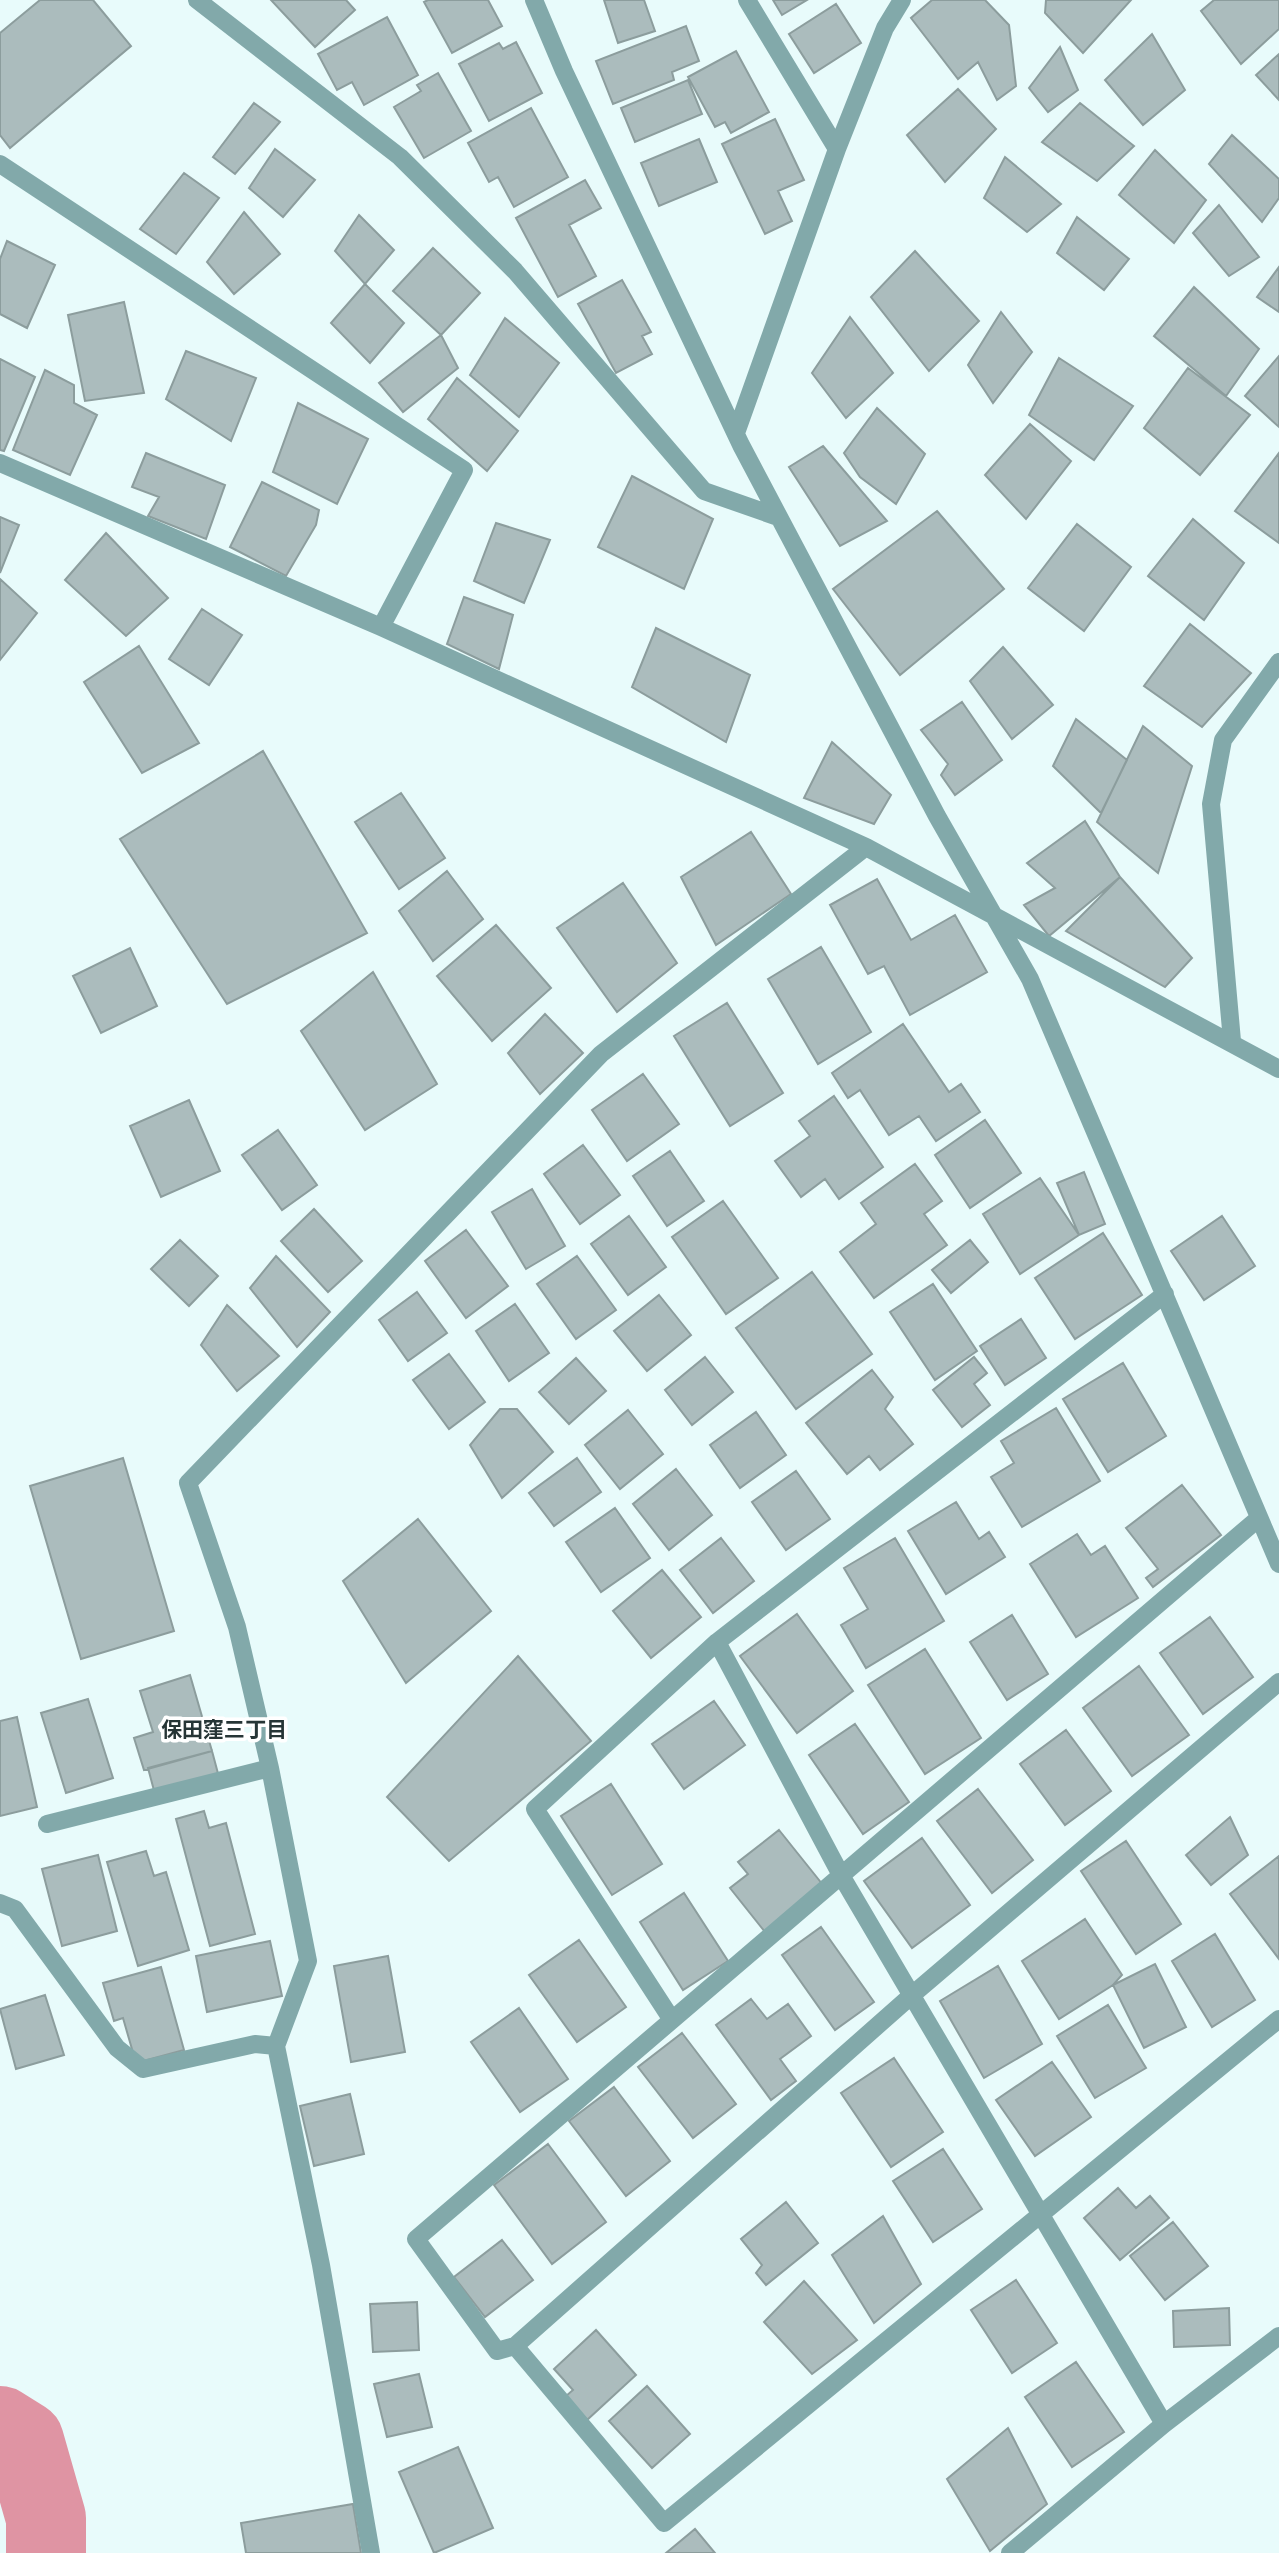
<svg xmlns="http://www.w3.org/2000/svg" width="1279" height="2553" viewBox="0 0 1279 2553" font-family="Roboto,'Noto Sans JP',sans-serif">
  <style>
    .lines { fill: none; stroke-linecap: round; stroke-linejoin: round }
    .river { stroke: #df94a3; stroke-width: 80 }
    .building { fill: #abbcbd; stroke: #8c9d9d; stroke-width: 2 }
    .minor { stroke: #82a9aa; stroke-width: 18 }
    .labels { text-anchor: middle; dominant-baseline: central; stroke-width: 7; stroke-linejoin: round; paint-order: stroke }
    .neighbourhood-label { font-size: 21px; font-weight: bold; fill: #263536; stroke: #fff }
  </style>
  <rect width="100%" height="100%" fill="#e8fbfb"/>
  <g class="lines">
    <path class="river" d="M0,2426L24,2441L46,2518V2553"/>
  </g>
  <path class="building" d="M40,0H93L131,46L10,148L0,135V33Z
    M271,0H346L355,10L315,47Z
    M428,0H488L502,26L452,53L424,2Z
    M604,0H644L655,31L618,43Z
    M773,0H807L782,15Z
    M932,0H985L1009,25L1016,86L997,100L978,62L958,79L911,18Z
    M1046,0H1131L1083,53L1045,13Z
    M1214,0H1279V29L1241,64L1201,11Z
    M836,4L861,43L814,73L789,34Z
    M387,17L418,75L364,105L352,82L337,90L318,54Z
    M686,26L699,61L672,72L674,80L613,104L596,61Z
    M1152,34L1185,90L1143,125L1105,80Z
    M516,42L542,93L489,121L459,64L499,43L503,49Z
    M1060,47L1078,90L1048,112L1029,88Z
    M736,51L769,112L731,133L725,122L715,127L688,77Z
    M1279,54V100L1256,75Z
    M438,73L471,131L424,158L394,107L421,91L417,85Z
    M688,80L702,114L635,142L621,108Z
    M958,89L996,129L945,182L907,135Z
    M254,103L280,122L235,174L213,157Z
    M1080,103L1134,146L1097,181L1042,142Z
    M531,108L568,177L514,207L498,177L489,182L468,143Z
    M775,119L804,180L778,191L792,221L765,234L722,144Z
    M1232,135L1279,179V198L1262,222L1209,164Z
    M699,139L717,182L659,206L641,163Z
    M275,149L315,180L283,217L249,188Z
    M1155,150L1206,200L1174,243L1119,195Z
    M1005,157L1061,204L1027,232L984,198Z
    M184,173L219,198L176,254L140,229Z
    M585,180L601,208L569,225L596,276L558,297L516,218Z
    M1219,205L1259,257L1229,276L1193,233Z
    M244,212L280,254L234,294L207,262Z
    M359,215L394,250L365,284L335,251Z
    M1077,217L1129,259L1104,290L1057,253Z
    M7,241L55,265L27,328L0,314V259Z
    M433,248L480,293L441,335L393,291Z
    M915,251L979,321L929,371L871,297Z
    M1279,267V312L1257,297Z
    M622,280L651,332L642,336L652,354L616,373L578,304Z
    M365,284L404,323L370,363L331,323Z
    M1194,287L1259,349L1226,396L1154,336Z
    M124,302L144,393L85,401L68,315Z
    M1001,312L1032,352L993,403L968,365Z
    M850,317L893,373L846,418L812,373Z
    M505,318L559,363L519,417L470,375Z
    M441,335L458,368L403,412L379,383Z
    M186,351L256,378L231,441L166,399Z
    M1279,356V427L1245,396Z
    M1059,358L1133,406L1094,460L1029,415Z
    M0,359L35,377L4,451L0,450Z
    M1188,368L1250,415L1200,475L1144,428Z
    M45,370L74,385V403L97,415L70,475L13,450Z
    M457,378L518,431L487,471L428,419Z
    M298,403L368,439L337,504L273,472Z
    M877,408L925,454L896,504L860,477L844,453Z
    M1030,424L1071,461L1026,519L985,475Z
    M823,446L887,521L840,546L789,467Z
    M146,453L225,485L206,539L148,516L159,497L132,487Z
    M1279,453V543L1235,511Z
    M632,476L713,519L684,589L598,547Z
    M262,482L319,510L316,525L286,576L230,547Z
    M937,511L1004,589L900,675L833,589Z
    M0,517L19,525L0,573Z
    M1193,519L1244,563L1204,620L1148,576Z
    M496,523L550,540L524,603L474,581Z
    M1077,524L1131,567L1084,631L1028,588Z
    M106,533L168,598L126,636L65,580Z
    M0,579L37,613L0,660Z
    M464,597L513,615L499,669L447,644Z
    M202,609L242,635L209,685L169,659Z
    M1190,624L1251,673L1202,727L1144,686Z
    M656,628L750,675L726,742L632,687Z
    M139,646L199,743L142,773L84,682Z
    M1003,647L1053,705L1012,739L970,681Z
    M962,702L1002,760L955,795L941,775L948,764L921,730Z
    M1076,719L1127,760L1101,813L1053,766Z
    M1143,726L1192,766L1158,873L1097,822Z
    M832,742L891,795L874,824L804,798Z
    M263,751L367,933L227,1004L120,839Z
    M401,793L445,858L399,889L355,822Z
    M1085,821L1120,877L1049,936L1024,905L1055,888L1027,863Z
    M751,832L791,894L716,945L681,877Z
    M447,871L483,919L433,961L399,911Z
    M1120,877L1192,958L1165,987L1066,931Z
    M877,879L911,940L955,915L987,972L910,1015L884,966L868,974L830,905Z
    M623,883L677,963L617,1012L557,928Z
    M496,925L551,988L492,1041L437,976Z
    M821,947L871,1032L818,1064L768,979Z
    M130,948L157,1006L101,1033L73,976Z
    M373,972L437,1084L365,1130L301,1031Z
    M727,1003L783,1093L730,1126L674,1036Z
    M545,1014L583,1053L540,1094L508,1053Z
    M903,1024L949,1092L961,1084L980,1112L936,1141L919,1116L889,1135L860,1090L848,1098L832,1073Z
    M643,1074L679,1124L627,1161L592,1110Z
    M834,1096L883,1167L839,1199L825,1179L801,1197L775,1161L810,1136L799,1121Z
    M189,1100L220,1171L161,1197L130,1126Z
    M985,1120L1021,1173L970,1208L935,1155Z
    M278,1130L317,1185L282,1210L242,1155Z
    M583,1145L620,1195L580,1224L544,1174Z
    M670,1151L704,1201L667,1226L633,1176Z
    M915,1164L942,1201L924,1214L947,1245L874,1298L840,1252L876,1224L861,1203Z
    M1084,1172L1105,1224L1079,1235L1057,1183Z
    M1040,1178L1079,1235L1020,1274L983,1214Z
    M532,1189L565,1246L526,1269L492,1212Z
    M723,1201L778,1278L726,1314L672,1237Z
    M314,1209L362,1261L328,1292L281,1241Z
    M629,1216L666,1267L628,1295L591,1244Z
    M1222,1216L1255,1266L1204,1300L1171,1251Z
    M466,1230L508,1286L466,1318L425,1261Z
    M1103,1233L1142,1295L1075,1339L1035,1278Z
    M180,1240L218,1276L189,1306L151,1269Z
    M970,1240L988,1262L951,1293L932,1270Z
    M276,1256L330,1312L297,1347L250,1288Z
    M577,1256L616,1310L576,1339L537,1284Z
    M812,1272L872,1354L796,1409L736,1328Z
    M933,1284L977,1351L935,1380L890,1312Z
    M417,1292L447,1333L408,1361L379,1320Z
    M659,1295L691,1335L647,1371L614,1331Z
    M515,1304L549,1353L509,1381L476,1331Z
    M227,1305L279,1356L237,1391L201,1345Z
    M1021,1319L1046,1358L1005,1385L980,1346Z
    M449,1354L485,1402L449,1429L413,1380Z
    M705,1357L733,1392L692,1425L665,1390Z
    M974,1357L987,1373L974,1384L990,1405L962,1427L933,1390Z
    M576,1358L606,1391L569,1424L539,1392Z
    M1123,1363L1166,1436L1108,1472L1063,1399Z
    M872,1370L893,1397L885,1409L913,1444L880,1470L869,1456L847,1474L806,1423Z
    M1056,1408L1100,1481L1022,1527L991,1477L1014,1463L1001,1441Z
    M500,1409H517L553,1452L502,1498L470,1445Z
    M628,1410L663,1454L620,1489L585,1445Z
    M756,1412L786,1455L740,1488L710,1445Z
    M123,1458L174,1631L81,1659L30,1486Z
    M577,1458L601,1492L554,1526L529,1493Z
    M676,1469L712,1515L669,1550L633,1504Z
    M796,1471L830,1519L786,1550L752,1502Z
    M1182,1485L1221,1535L1153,1587L1146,1578L1158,1569L1126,1528Z
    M956,1502L979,1539L989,1532L1005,1557L946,1594L908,1531Z
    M615,1508L650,1558L601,1592L566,1542Z
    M418,1519L491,1611L406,1683L343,1581Z
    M1077,1534L1091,1555L1105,1546L1138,1598L1076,1637L1030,1564Z
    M721,1538L754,1581L713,1613L680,1570Z
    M895,1538L944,1621L866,1668L841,1625L868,1609L844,1568Z
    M662,1570L701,1617L651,1658L613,1611Z
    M797,1614L853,1691L797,1733L740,1656Z
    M1012,1615L1048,1674L1007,1700L970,1642Z
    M1210,1617L1253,1677L1203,1714L1160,1653Z
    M925,1649L981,1738L925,1774L868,1685Z
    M518,1656L591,1741L449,1861L387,1797Z
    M1139,1666L1189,1735L1132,1776L1083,1708Z
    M190,1675L212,1751L144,1770L134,1738L153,1732L140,1691Z
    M88,1699L113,1778L66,1793L41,1713Z
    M714,1701L745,1745L684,1789L652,1744Z
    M17,1717L37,1807L0,1816V1721Z
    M855,1724L909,1802L863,1834L809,1755Z
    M1066,1730L1111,1791L1065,1825L1020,1764Z
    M212,1751L220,1781L156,1798L148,1768Z
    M611,1784L662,1864L612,1895L561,1816Z
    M978,1789L1033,1860L992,1893L937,1821Z
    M204,1811L209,1828L226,1823L255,1934L210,1946L176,1819Z
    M1230,1817L1248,1855L1211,1885L1186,1855Z
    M779,1830L823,1885L765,1932L730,1888L748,1874L738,1862Z
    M922,1838L970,1905L912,1948L864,1881Z
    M1126,1841L1181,1924L1136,1954L1081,1871Z
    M146,1851L154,1876L166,1872L189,1950L138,1966L107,1862Z
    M98,1855L117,1931L62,1946L42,1869Z
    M1279,1856V1959L1230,1894Z
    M684,1893L728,1961L683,1990L640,1922Z
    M1085,1919L1122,1975L1113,1985L1059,2019L1022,1961Z
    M821,1927L874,2002L835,2030L782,1955Z
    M1215,1934L1255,2000L1212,2027L1172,1961Z
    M579,1940L626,2007L577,2042L529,1975Z
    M270,1941L282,1996L207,2012L196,1956Z
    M388,1956L405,2052L351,2062L334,1966Z
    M1155,1964L1186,2027L1144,2048L1113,1985Z
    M998,1966L1042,2044L984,2078L940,2001Z
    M161,1967L184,2050L136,2063L123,2018L114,2021L103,1983Z
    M45,1995L64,2055L16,2069L0,2009Z
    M751,1999L767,2019L788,2004L811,2036L780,2059L796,2081L771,2100L716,2025Z
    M1108,2005L1146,2068L1095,2098L1057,2036Z
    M519,2008L568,2079L520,2112L471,2042Z
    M682,2033L736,2104L693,2138L638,2067Z
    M894,2058L943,2132L891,2167L841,2093Z
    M1052,2062L1091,2117L1035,2156L996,2100Z
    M614,2087L670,2161L626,2196L569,2121Z
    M350,2094L364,2154L314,2166L300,2106Z
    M548,2144L606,2222L552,2264L494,2185Z
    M943,2149L982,2209L933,2242L893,2181Z
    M1118,2188L1136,2208L1150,2196L1169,2218L1120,2260L1084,2218Z
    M786,2202L818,2243L766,2285L756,2273L762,2265L741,2239Z
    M883,2216L921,2284L874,2323L832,2255Z
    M1173,2222L1208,2266L1165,2300L1130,2256Z
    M502,2240L533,2280L485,2317L454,2277Z
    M1016,2280L1057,2343L1012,2373L971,2310Z
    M804,2281L857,2340L812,2374L764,2322Z
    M417,2302L419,2350L373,2352L370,2304Z
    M1229,2308L1230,2345L1174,2347L1173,2311Z
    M596,2330L636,2375L587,2420L566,2396L573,2390L554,2369Z
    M1076,2362L1124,2432L1072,2467L1025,2397Z
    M419,2374L432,2427L387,2437L374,2384Z
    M647,2386L690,2434L652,2468L609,2421Z
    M1008,2428L1047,2504L990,2551L947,2479Z
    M458,2447L493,2528L434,2553L399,2472Z
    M353,2504L361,2553H246L241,2523Z
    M695,2529L715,2553H666Z"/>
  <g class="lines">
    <path class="minor" d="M197,0L400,157L515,271L704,491L778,517
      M534,0L564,71L741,445L937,816L1030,979L1279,1564
      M747,0L837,149
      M0,164L464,470L381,627
      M736,433L837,149L885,28L902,0
      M0,463L381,627L866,847L1279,1069
      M1232,1041L1211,804L1223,740L1279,662
      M1259,1518L416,2239L497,2351L515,2346L912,1995L1279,1682
      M47,1824L270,1768
      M0,1903L15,1909L117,2048L143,2069L255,2044L276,2046
      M672,2020L535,1809L717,1642
      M515,2346L664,2523L1279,2019
      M1164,2424L842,1877L717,1642L1165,1294
      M371,2553L321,2265L276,2046L308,1961L270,1768L237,1627L188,1483L601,1054L866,847
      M1010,2553L1164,2424L1279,2336"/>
  </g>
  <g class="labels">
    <g class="neighbourhood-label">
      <text x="224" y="1730">保田窪三丁目</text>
    </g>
  </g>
</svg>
